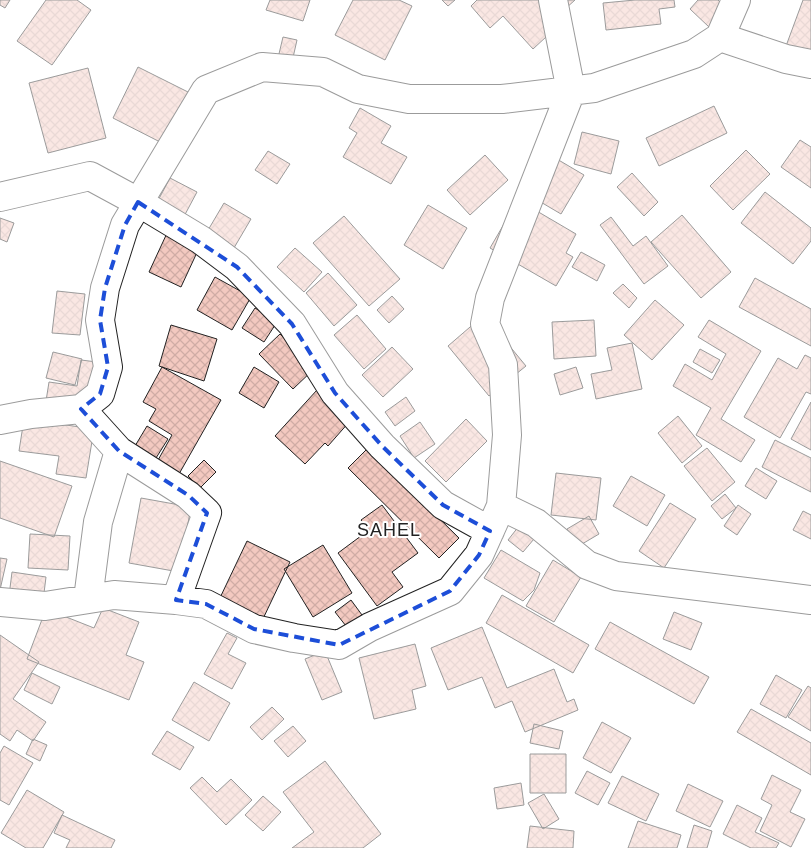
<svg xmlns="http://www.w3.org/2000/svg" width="811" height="848" viewBox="0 0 811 848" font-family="Arial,sans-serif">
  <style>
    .building { fill: url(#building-cross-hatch); stroke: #222 }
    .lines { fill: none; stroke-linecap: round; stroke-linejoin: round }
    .street-casing { stroke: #222; stroke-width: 30 }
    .street { stroke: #fff; stroke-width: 28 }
    .marked { fill: none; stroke: #1d4ed8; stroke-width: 4; stroke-dasharray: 10 6; stroke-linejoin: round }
    .labels { text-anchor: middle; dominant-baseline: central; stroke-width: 4; stroke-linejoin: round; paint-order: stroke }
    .quarter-label { font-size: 18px; letter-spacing: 1px; fill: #222; stroke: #fff }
  </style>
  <defs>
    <pattern id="building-cross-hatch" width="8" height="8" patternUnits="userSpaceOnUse" patternTransform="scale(1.25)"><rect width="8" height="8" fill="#f3c9c0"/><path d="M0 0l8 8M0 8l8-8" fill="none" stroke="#d0aca5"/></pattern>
  </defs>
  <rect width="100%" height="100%" fill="#fff"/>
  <path class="building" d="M0,0H10L5,8L0,5Z
    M46,0H77L91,10L52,65L17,41Z
    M270,0H310L303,21L266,10Z
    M353,0H399L412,6L385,60L335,35Z
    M442,0H455L448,6Z
    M477,0H575L555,18L560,24L533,49L503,16L490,28L471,6Z
    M635,0H674L675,7L659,9L661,24L606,30L603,3Z
    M698,0H718L726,8L709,27L690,9Z
    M803,0H811V76L779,65Z
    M283,37L297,40L292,62L278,58Z
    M138,67L192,94L166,145L113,118Z
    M88,68L106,138L48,153L29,83Z
    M714,106L727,133L659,166L646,138Z
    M360,108L391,126L381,143L407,157L391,184L343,157L357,133L349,128Z
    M582,132L619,141L611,174L574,164Z
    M800,140L811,147V188L781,167Z
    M746,150L770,174L733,210L710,186Z
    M268,151L290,164L277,184L255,170Z
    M545,152L584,175L561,214L522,191Z
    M485,155L508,180L470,215L447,190Z
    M632,173L658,202L644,216L617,187Z
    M170,178L197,192L181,222L154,208Z
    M765,192L811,228V241L793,264L741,223Z
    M518,200L576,234L566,253L573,257L556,286L490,248Z
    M224,203L251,219L231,253L204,237Z
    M428,205L467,228L443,269L404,245Z
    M682,215L731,272L701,298L651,242Z
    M344,216L400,279L369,306L313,243Z
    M611,217L633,246L646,236L668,266L644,284L600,225Z
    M0,218L14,223L7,242L0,239Z
    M168,231L200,246L181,287L149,272Z
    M295,248L322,272L304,292L277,267Z
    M581,252L605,265L597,281L572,267Z
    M328,273L357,305L334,326L306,293Z
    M215,277L251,297L232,330L197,310Z
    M755,278L811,309V346L739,307Z
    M623,284L637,298L629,308L613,293Z
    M57,291L85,294L80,335L52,333Z
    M392,296L404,309L389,323L377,310Z
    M655,300L684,325L652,360L624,335Z
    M255,308L277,322L264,342L242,328Z
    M357,315L386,349L364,369L334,335Z
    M484,315L526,366L489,396L448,346Z
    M594,320L596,356L554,359L552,322Z
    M709,320L761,351L721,419L755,440L741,462L696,435L711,408L673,386L685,364L712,380L726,354L698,337Z
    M171,325L217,339L204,381L159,366Z
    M280,334L314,369L293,389L259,354Z
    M632,343L642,389L596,399L591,374L612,370L607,348Z
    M392,347L413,369L383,397L362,375Z
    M700,349L720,360L712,373L693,362Z
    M53,352L82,359L75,385L46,378Z
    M805,355L811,358V394L806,392L780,438L744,417L778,358L797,369Z
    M81,360L97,362L91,401H46L49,382L77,386Z
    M162,367L221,400L179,474L157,462L172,435L149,421L156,409L143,402Z
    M254,367L279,382L264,408L239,393Z
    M576,367L583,388L560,395L554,374Z
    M317,390L350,421L328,446L325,443L305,464L275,436Z
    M406,397L415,411L395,426L385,412Z
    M811,402V450L791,439Z
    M678,416L702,446L682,463L658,433Z
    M24,419L94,429L86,478L56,474L59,456L19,451Z
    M466,419L487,441L446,482L425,461Z
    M420,422L435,444L414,458L400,436Z
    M147,426L168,439L156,458L135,446Z
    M775,440L811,458V492L762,467Z
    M368,448L459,538L439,558L348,468Z
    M707,448L735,482L712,501L684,466Z
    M204,460L216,472L200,488L188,476Z
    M0,461L72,486L54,537L0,518Z
    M756,468L777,481L766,499L745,486Z
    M556,473L601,478L596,520L551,515Z
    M631,476L665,495L647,526L613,506Z
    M725,494L736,508L722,519L711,506Z
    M141,498L191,507L179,572L129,563Z
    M670,503L696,519L664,568L639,551Z
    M382,505L418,553L392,572L403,587L377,606L338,553L369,530L361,520Z
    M738,505L751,514L737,535L724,526Z
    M803,511L811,515V539L793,530Z
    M589,516L599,534L577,547L567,529Z
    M519,526L534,539L523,552L508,540Z
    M30,534L70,536L68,570L28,568Z
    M247,541L290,562L261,623L218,602Z
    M323,545L352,593L313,617L284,569Z
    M501,550L540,573L534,590L523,601L484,578Z
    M0,558L7,559L0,590Z
    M553,560L581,577L554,622L526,606Z
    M12,572L46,577L43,601L9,596Z
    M502,595L589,645L573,673L486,623Z
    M351,600L362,615L346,626L335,612Z
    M103,608L139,622L126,655L144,662L129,700L27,659L46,609L94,628Z
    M674,612L702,623L691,650L663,639Z
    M610,622L709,677L694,704L595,649Z
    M482,627L507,688L554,669L567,702L574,699L578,710L525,732L512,701L495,708L482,677L448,690L431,648Z
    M227,633L237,638L228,654L246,663L232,689L204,674Z
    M0,635L39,662L13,699L46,722L33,741L17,730L10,741L0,734Z
    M415,644L426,686L412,690L416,709L374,719L359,658Z
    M325,651L342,692L322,700L305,659Z
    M32,673L60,687L52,704L24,690Z
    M776,675L802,690L786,718L760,704Z
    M194,682L230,703L209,741L172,720Z
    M808,686L811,688V731L788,717Z
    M272,707L284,719L262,740L250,727Z
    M751,709L811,743V775L737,732Z
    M602,722L631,738L611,773L583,758Z
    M534,724L563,731L559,749L530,743Z
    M293,726L306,741L288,757L274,741Z
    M167,731L194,747L180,770L152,754Z
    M33,739L47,745L40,761L26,754Z
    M4,746L33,763L9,805L0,800V753Z
    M530,754H566V793H530Z
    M325,761L381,834L363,848H292L314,832L283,792Z
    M587,771L610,783L598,805L575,793Z
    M772,775L801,790L790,812L805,819L791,847L760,831L772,805L761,799Z
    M622,776L659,794L646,821L608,803Z
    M202,777L217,792L231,779L252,800L226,825L190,788Z
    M521,783L524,805L497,809L494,788Z
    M688,784L723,801L710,827L676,811Z
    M27,790L64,812L43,848H26L1,833Z
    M544,794L559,819L543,829L528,803Z
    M263,796L281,812L263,831L245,815Z
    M737,805L762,818L755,832L779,843L776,848H751L723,834Z
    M62,815L115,840L111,848H66L70,840L54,833Z
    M638,821L681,835L677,848H628Z
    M694,825L712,831L707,848H687Z
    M530,826L574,831L573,848H527Z"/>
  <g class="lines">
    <defs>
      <path id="street" d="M720,37L786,59L811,64
        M0,197L90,176L138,202L201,240L237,267L292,324L335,393L382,446L443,505L490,531
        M81,409L119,451L188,495L207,513L176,600
        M0,420L31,414L81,409L100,394L108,367L100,320L105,288L125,225L206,90L262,67L323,72L358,89L409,99H502L594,88L694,54L720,37L736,0
        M501,506L536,523L587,565L616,576L811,600
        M88,599L98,522L119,451
        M0,602L45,606L114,595L176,600L206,604L254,629L294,638L339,645L370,627L450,591L479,555L501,506L507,435L503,365L485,324L490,298L571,91L553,0"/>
    </defs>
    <use href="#street" class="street-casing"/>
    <use href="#street" class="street"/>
  </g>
  <path d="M0 0H811V848H0ZM138,202L237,267L292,324L335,393L382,446L443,505L490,531L479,555L450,591L339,645L254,629L206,604L176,600L207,513L188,495L119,451L81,409L100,394L108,367L100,320L105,288L125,225Z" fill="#fff" fill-opacity=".55" fill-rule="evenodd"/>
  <path class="marked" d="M138,202L237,267L292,324L335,393L382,446L443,505L490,531L479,555L450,591L339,645L254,629L206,604L176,600L207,513L188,495L119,451L81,409L100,394L108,367L100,320L105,288L125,225Z"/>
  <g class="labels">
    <g class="quarter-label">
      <text x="389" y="530">SAHEL</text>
    </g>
  </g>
</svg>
